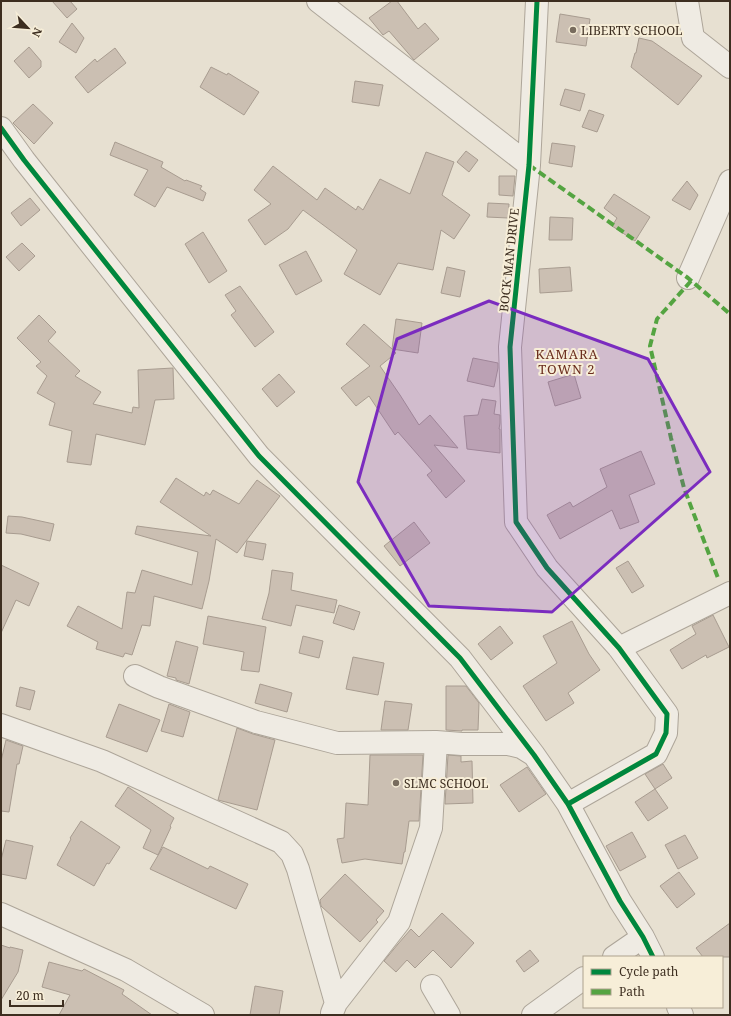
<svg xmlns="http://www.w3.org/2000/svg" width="731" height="1016" viewBox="0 0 731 1016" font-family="'Noto Serif',serif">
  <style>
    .building { fill: #cbbfb2; stroke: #a89c90 }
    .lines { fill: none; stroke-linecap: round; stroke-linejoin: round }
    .minor-casing { stroke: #ada599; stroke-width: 24 }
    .minor { stroke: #efebe3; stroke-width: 22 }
    .quiet { stroke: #54a441; stroke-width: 4; stroke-dasharray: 8 4; stroke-linecap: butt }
    .cycleway-casing { stroke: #f7eed8; stroke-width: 8 }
    .cycleway { stroke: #00873e; stroke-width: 5 }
    .marked { fill: #7b2cbf; fill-opacity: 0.2; stroke: #7b2cbf; stroke-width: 3; stroke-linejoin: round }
    .poi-dot { fill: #786c5e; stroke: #f7eed8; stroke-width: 1.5 }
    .labels { text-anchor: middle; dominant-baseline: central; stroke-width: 4; stroke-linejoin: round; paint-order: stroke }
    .poi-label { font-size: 12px; fill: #3d2e20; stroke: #f7eed8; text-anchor: start }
    .street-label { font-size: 12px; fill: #3d2e20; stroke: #f7eed8 }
    .neighbourhood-label { font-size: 13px; letter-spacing: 1px; fill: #6b2e1e; stroke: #f7eed8 }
  </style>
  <rect width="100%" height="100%" fill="#e7e0d1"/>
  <path class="building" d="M52,1H70L77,9L67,18Z
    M392,1H397L418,29L425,23L439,39L414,60L389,31L383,35L369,18Z
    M560,14L590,19L586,46L556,42Z
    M72,23L84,38L76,53L59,42Z
    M639,38L652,41L702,76L678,105L631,67L635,53H636Z
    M29,47L41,61V67L29,78L14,61Z
    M115,48L126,63L88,93L75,77L95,59L97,62Z
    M211,67L227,75L228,73L259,92L244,115L200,87Z
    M355,81L383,85L379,106L352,102Z
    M565,89L585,94L580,111L560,105Z
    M33,104L53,123L34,144L13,123Z
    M589,110L604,115L597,132L582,127Z
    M115,142L163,162L161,167L185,181L186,180L202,186L200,189L206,193L203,201L167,187L155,207L134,195L148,170L110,155Z
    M552,143L575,146L572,167L549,163Z
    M466,151L478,160L469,172L457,162Z
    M426,152L454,162L442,195L470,215L454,239L441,230L433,270L398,263L380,295L344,274L357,250L303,210L288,229L265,245L248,220L271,204L254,190L273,166L317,200L325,188L356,210L358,206L363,210L380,179L410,194Z
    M499,176H515L513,196L499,195Z
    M687,181L698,195L690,210L672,200Z
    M614,194L650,217L635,241L612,226L617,218L604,208Z
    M30,198L40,210L21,226L11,213Z
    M488,203L509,204L508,218L487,217Z
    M550,217L573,218L572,240H549Z
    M203,232L227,271L209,283L185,244Z
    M22,243L35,256L19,271L6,257Z
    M306,251L322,281L296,295L279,265Z
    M447,267L465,271L460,297L441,293Z
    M570,267L572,291L540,293L539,269Z
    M240,286L274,332L255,347L231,315L236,311L225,295Z
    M39,315L56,332L48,341L80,371L75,376L101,392L93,404L132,413L133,407L139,408L138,370L173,368L174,399L155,400L145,445L96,434L91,465L67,462L72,431L49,425L55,403L37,393L47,376L36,366L41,362L17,338Z
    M396,319L422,323L418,353L392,349L396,353L380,366L400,395L419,425L430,415L458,448L434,445L465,481L446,498L427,475L432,471L398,432L395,435L369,396L356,406L341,388L370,366L346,344L364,324L392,349Z
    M473,358L498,363V368L494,387L467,381Z
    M279,374L295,392L277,407L262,389Z
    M574,374L581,398L555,406L548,382Z
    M482,399L496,401L494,414L500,415V423L499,429H500V453L467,449L464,416L478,415Z
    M641,451L655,484L629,495L639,522L620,529L612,510L560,539L547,515L570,502L573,507L607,487L600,469Z
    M176,478L204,496L206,492L210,495L213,490L239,504L257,480L280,496L237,553L216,539L209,581L202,609L154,596L150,626L142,625L132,655L125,653L123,657L96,649L98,642L67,626L78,606L122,629L127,592L135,593L142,570L192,585L198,552L135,534L137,526L211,536L160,502Z
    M8,516L22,517L54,524L50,541L21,534L6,533Z
    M414,522L430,543L400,566L384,546Z
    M247,541L266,544L263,560L244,556Z
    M628,561L644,586L632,593L616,568Z
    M1,565L39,583L29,606L16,600L1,633Z
    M272,570L293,573L291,590L337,600L334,613L296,605L291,626L262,619L269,593Z
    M339,605L360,612L354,630L333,623Z
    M713,615L729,647L707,658L706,655L682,669L670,650L696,634L692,626Z
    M208,616L266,627L259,672L241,670L244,652L203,644Z
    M572,621L589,654L600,670L568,693L574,703L546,721L523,686L557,663L543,636Z
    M500,626L513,643L491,660L478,644Z
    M303,636L323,641L319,658L299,653Z
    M176,641L198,647L189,684L176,680V678L167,676Z
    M353,657L384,663L378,695L346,689Z
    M260,684L292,693L287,712L255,703Z
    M446,686H466L479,703L478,730H462V731L446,730Z
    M20,687L35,691L30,710L16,706Z
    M385,701L412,704L408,730H381Z
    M119,704L160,720L147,752L106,737Z
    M169,704L190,712L183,737L161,731Z
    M237,728L253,734L275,740L257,810L218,800Z
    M6,740L23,746L19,764H17L9,812L1,811V761Z
    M370,755H423L419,821H409L405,852H404L402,864L365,859L342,863L337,839L344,838L346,803L368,805Z
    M448,755L461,756V762L472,761L473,803L445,804Z
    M663,764L672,778L655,789L645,774Z
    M527,767L546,794L519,812L500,785Z
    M128,787L174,818L170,826L171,827L158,855L143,848L151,830L115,806Z
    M655,789L668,808L648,821L635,802Z
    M81,821L120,847L109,864L107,863L94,886L57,865L71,839L70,838Z
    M632,832L646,857L620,871L606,846Z
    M685,835L698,858L678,869L665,845Z
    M6,840L33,846L26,879L1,874V860Z
    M163,847L208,869L210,866L248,884L236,909L150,869Z
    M679,872L695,894L677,908L660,886Z
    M345,874L384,911L376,920L378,922L360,942L321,906L320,900Z
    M442,913L474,943L451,968L433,950L415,968L407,960L396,972L384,961L398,944L411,929L419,937Z
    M730,923V957H703L696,948Z
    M1,945L10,948V947L23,950L18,972L1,1000Z
    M530,950L539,961L524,972L516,961Z
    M49,962L82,971L84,969L124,990L122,994L152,1015H59L70,995L42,987Z
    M255,986L283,991L279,1015H250Z"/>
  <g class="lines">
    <defs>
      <path id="minor" d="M318,1L529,165
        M537,1L529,165L510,347L516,522L547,568L619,648L667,714L666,733L656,754L568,804
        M687,1L693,38L730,67
        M1,128L24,160L259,456L460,658L534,755L568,804L620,901L643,937L653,957
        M688,278L728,186L730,181
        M619,648L730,593
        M135,676L159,687L256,722L337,743L436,742L462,744H508L521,747L534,755
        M1,725L102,761L281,842L292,854L298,869L336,1003
        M1,914L126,970L203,1015
        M614,957L643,937
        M432,986L449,1015
        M678,1007L682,1015
        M332,1013L336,1003L399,922L431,828L436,742
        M533,1015L584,978"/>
    </defs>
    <use href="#minor" class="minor-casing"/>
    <use href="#minor" class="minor"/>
    <path class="quiet" d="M529,165L688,278L730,314
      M691,281L657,319L650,346L671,438L684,488L718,578"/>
    <defs>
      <path id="cycleway" d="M537,1L529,165L510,347L516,522L547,568L619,648L667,714L666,733L656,754L568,804
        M1,128L24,160L259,456L460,658L534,755L568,804L620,901L643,937L653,957"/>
    </defs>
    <use href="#cycleway" class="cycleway-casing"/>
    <use href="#cycleway" class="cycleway"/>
  </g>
  <path class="marked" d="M489,301L648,359L710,472L552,612L429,606L358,482L397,339Z"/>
  <g class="poi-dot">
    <circle cx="573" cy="30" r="4"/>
    <circle cx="396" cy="783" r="4"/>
  </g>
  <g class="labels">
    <g class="poi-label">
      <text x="581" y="30">LIBERTY SCHOOL</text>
      <text x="404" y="783">SLMC SCHOOL</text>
    </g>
    <g class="street-label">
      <text transform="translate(509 260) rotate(-84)">BOCK MAN DRIVE</text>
    </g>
    <g class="neighbourhood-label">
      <text x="567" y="354">KAMARA<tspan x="567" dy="15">TOWN 2</tspan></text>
    </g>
  </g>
  <rect width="731" height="1016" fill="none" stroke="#3d2e20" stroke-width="4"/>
  <rect x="583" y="956" width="140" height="52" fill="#f7eed8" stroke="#ada18e"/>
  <rect x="591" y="969" width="20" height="6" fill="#00873e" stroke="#ada18e"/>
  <text x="619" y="976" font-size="12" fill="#3d2e20">Cycle path</text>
  <rect x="591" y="989" width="20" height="6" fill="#54a441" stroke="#ada18e"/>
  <text x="619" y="996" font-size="12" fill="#3d2e20">Path</text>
  <g transform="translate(28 28) rotate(116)" stroke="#f7eed8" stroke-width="3" paint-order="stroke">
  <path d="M0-3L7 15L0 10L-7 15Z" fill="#3d2e20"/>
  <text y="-6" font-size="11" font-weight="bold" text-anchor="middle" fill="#3d2e20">N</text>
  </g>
  <path d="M10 1000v6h53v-6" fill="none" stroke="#3d2e20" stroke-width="2"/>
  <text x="16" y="1000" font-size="12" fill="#3d2e20" stroke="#f7eed8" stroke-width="3" paint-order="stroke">20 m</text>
</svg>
